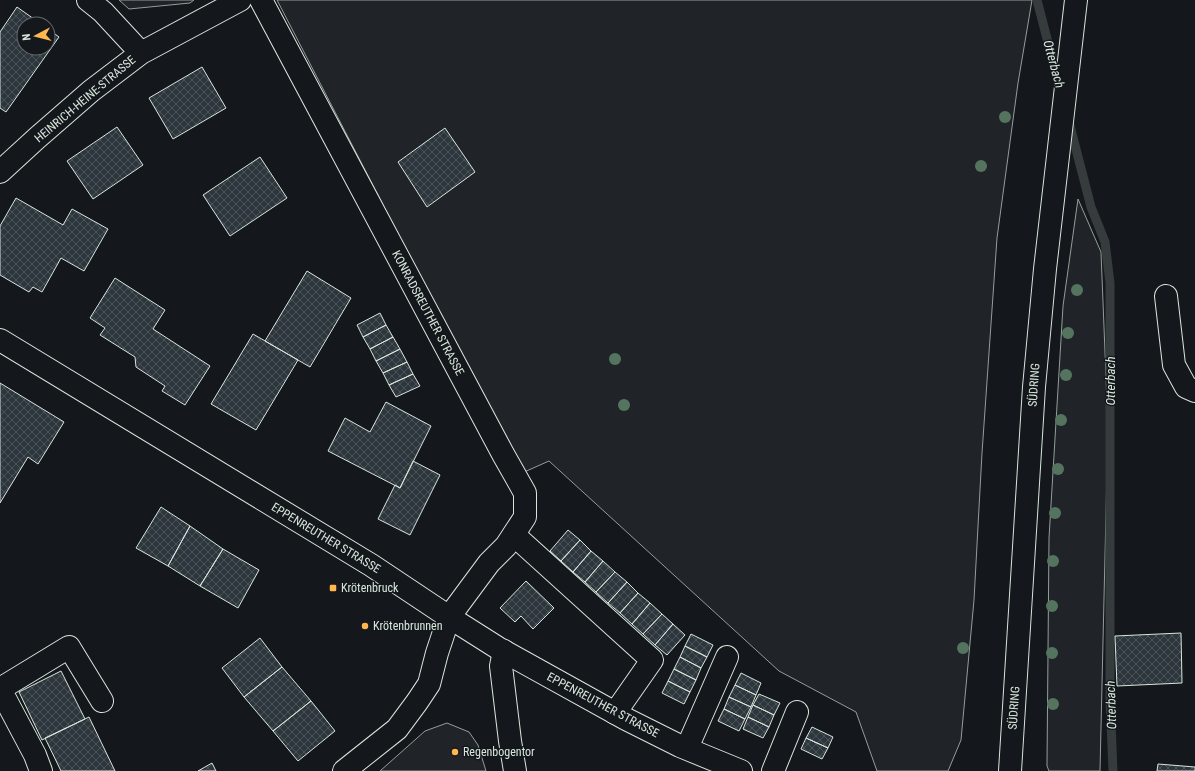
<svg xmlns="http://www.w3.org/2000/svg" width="1195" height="771" viewBox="0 0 1195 771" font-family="'Roboto Condensed',sans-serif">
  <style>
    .grass { fill: #202428; stroke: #939e99 }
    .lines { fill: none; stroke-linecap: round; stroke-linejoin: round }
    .stream { stroke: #363b3e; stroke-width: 9 }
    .building { fill: url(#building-cross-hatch); stroke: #d8e6dc }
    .minor-casing { stroke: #d8e6dc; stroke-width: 24 }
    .major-casing { stroke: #d8e6dc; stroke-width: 24 }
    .minor { stroke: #14181c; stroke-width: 22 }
    .major { stroke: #14181c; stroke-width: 22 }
    .tree { fill: #55745f }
    .poi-dot { fill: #ffb74d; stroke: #14181c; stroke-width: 1.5 }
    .labels { text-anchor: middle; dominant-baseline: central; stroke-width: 3; stroke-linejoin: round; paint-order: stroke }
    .street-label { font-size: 12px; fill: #d8e6dc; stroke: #14181c }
    .poi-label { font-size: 12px; fill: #d8e6dc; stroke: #14181c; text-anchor: start }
    .water-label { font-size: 13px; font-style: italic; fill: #d8e6dc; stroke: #14181c }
  </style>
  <defs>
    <pattern id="building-cross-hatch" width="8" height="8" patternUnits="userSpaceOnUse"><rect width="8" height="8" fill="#2c363c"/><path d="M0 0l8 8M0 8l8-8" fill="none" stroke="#4a5358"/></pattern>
  </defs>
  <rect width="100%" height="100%" fill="#14181c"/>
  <path class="grass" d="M119,0H194L190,3L129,9Z
    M277,0H1032L1018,83L997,238L982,453L974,600L961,740L948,771H877L856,712L779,671L549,461L522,473Z
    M1078,199L1101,252L1108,427L1100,771H1049L1047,766L1049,538L1063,306Z
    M447,723L469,732L478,745L486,771H380L425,731Z"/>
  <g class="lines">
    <path class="stream" d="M1037,0L1059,85
      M1069,122L1091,207L1105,242L1110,283V698L1113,771"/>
  </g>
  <path class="building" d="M17,7L41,24H24V48H48V29L59,37L6,112L0,108V32Z
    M202,67L226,108L173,139L149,98Z
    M117,127L143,165L93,199L67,161Z
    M445,128L475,172L427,207L398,162Z
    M260,157L287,198L230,236L203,195Z
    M16,198L63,225L72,209L108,229L84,271L61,258L42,292L33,287L29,292L0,275V226Z
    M307,271L351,298L310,367L265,341Z
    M115,278L165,310L153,329L210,366L185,405L162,391L165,386L136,367L135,357L100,335L105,328L90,318Z
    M380,313L386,325L363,337L357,325Z
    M386,325L393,337L370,349L363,337Z
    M253,334L298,360L256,430L211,404Z
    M393,337L400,349L376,361L370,349Z
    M400,349L407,362L383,373L376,361Z
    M407,362L413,374L389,385L383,373Z
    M413,374L420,386L396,397L389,385Z
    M0,383L64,422L38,464L28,457L0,503Z
    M386,402L431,426L400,488L328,451L345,418L370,432Z
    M413,461L440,475L410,535L378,519L395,485L400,488Z
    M161,507L190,526L168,566L136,548Z
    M190,526L223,549L200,586L168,566Z
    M568,530L580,540L561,561L550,551Z
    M580,540L591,551L573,572L561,561Z
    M223,549L259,570L238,608L200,586Z
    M591,551L603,561L585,582L573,572Z
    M603,561L615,572L596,592L585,582Z
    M615,572L627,582L608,603L596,592Z
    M526,581L554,608L533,629L521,616L515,622L500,608Z
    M627,582L638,593L620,613L608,603Z
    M638,593L650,603L632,624L620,613Z
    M650,603L662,614L643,634L632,624Z
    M662,614L673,624L655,645L643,634Z
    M673,624L685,635L667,655L655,645Z
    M1181,633L1182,683L1117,686L1115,636Z
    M691,634L713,645L707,657L685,646Z
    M260,638L282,667L244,697L222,668Z
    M685,646L707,657L701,668L680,657Z
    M680,657L701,668L696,680L674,669Z
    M282,667L311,701L273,731L244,697Z
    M674,669L696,680L690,692L668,681Z
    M61,671L85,719L42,740L19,692Z
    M741,673L761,683L756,695L735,685Z
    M668,681L690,692L684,704L662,693Z
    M735,685L756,695L751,707L729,697Z
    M759,694L780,703L774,715L753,705Z
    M729,697L751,707L745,719L724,709Z
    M311,701L335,731L298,761L273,731Z
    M753,705L774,715L769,727L748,717Z
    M724,709L745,719L739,731L718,721Z
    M89,717L115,771H61L45,738Z
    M748,717L769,727L763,738L743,729Z
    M812,727L833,737L828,748L806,738Z
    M806,738L828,748L822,759L801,749Z
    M212,763L216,771H198Z
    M1158,764L1195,767V771H1157Z"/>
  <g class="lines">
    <defs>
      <path id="minor" d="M88,0L103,12L141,53
        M261,0L503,454L525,493V517L506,546L489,563L449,617L437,653L429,684L417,702L397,729L344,771
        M0,172L37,138L91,91L141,53L240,0
        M1166,296L1174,365L1186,387L1195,391
        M514,535L652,660L615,713
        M504,651L501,666L510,741L515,771
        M687,748L727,657
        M41,771L35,755L0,689L69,647L102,701
        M773,771L797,712
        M1010,771L1034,387L1045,269L1076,0"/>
      <path id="major" d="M0,340L371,565L449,617L498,648L626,719L680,746L741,771"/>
    </defs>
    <use href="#minor" class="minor-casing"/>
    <use href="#major" class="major-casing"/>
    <use href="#minor" class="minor"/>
    <use href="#major" class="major"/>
  </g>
  <g class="tree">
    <circle cx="1005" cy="117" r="6"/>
    <circle cx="981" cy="166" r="6"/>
    <circle cx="1077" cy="290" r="6"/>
    <circle cx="1068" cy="333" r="6"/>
    <circle cx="615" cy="359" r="6"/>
    <circle cx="1066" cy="375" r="6"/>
    <circle cx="624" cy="405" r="6"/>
    <circle cx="1061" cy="420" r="6"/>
    <circle cx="1058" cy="469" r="6"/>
    <circle cx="1055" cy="513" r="6"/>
    <circle cx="1053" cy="561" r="6"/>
    <circle cx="1052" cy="606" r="6"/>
    <circle cx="963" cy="648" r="6"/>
    <circle cx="1052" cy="653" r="6"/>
    <circle cx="1053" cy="704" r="6"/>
  </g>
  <g class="poi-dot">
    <rect x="329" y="584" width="8" height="8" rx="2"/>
    <circle cx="365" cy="626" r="4"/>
    <circle cx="455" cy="752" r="4"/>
  </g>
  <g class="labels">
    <g class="street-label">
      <text transform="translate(85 99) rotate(-40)">HEINRICH-HEINE-STRASSE</text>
      <text transform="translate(428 313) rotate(62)">KONRADSREUTHER STRASSE</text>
      <text transform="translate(1034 385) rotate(-86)">SÜDRING</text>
      <text transform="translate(326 538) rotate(31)">EPPENREUTHER STRASSE</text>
      <text transform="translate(603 705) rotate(28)">EPPENREUTHER STRASSE</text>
      <text transform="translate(1014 708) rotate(-86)">SÜDRING</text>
    </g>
    <g class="poi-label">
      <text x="341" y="588">Krötenbruck</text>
      <text x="373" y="626">Krötenbrunnen</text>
      <text x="463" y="752">Regenbogentor</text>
    </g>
    <g class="water-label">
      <text transform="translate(1054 64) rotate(75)">Otterbach</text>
      <text transform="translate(1110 381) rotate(-90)">Otterbach</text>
      <text transform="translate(1111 705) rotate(-92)">Otterbach</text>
    </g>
  </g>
  <g transform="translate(36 36) rotate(263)"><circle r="19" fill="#14181c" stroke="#626a69"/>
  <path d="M0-3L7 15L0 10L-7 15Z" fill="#ffb74d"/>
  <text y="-6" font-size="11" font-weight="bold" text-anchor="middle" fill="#d8e6dc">N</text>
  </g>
</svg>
